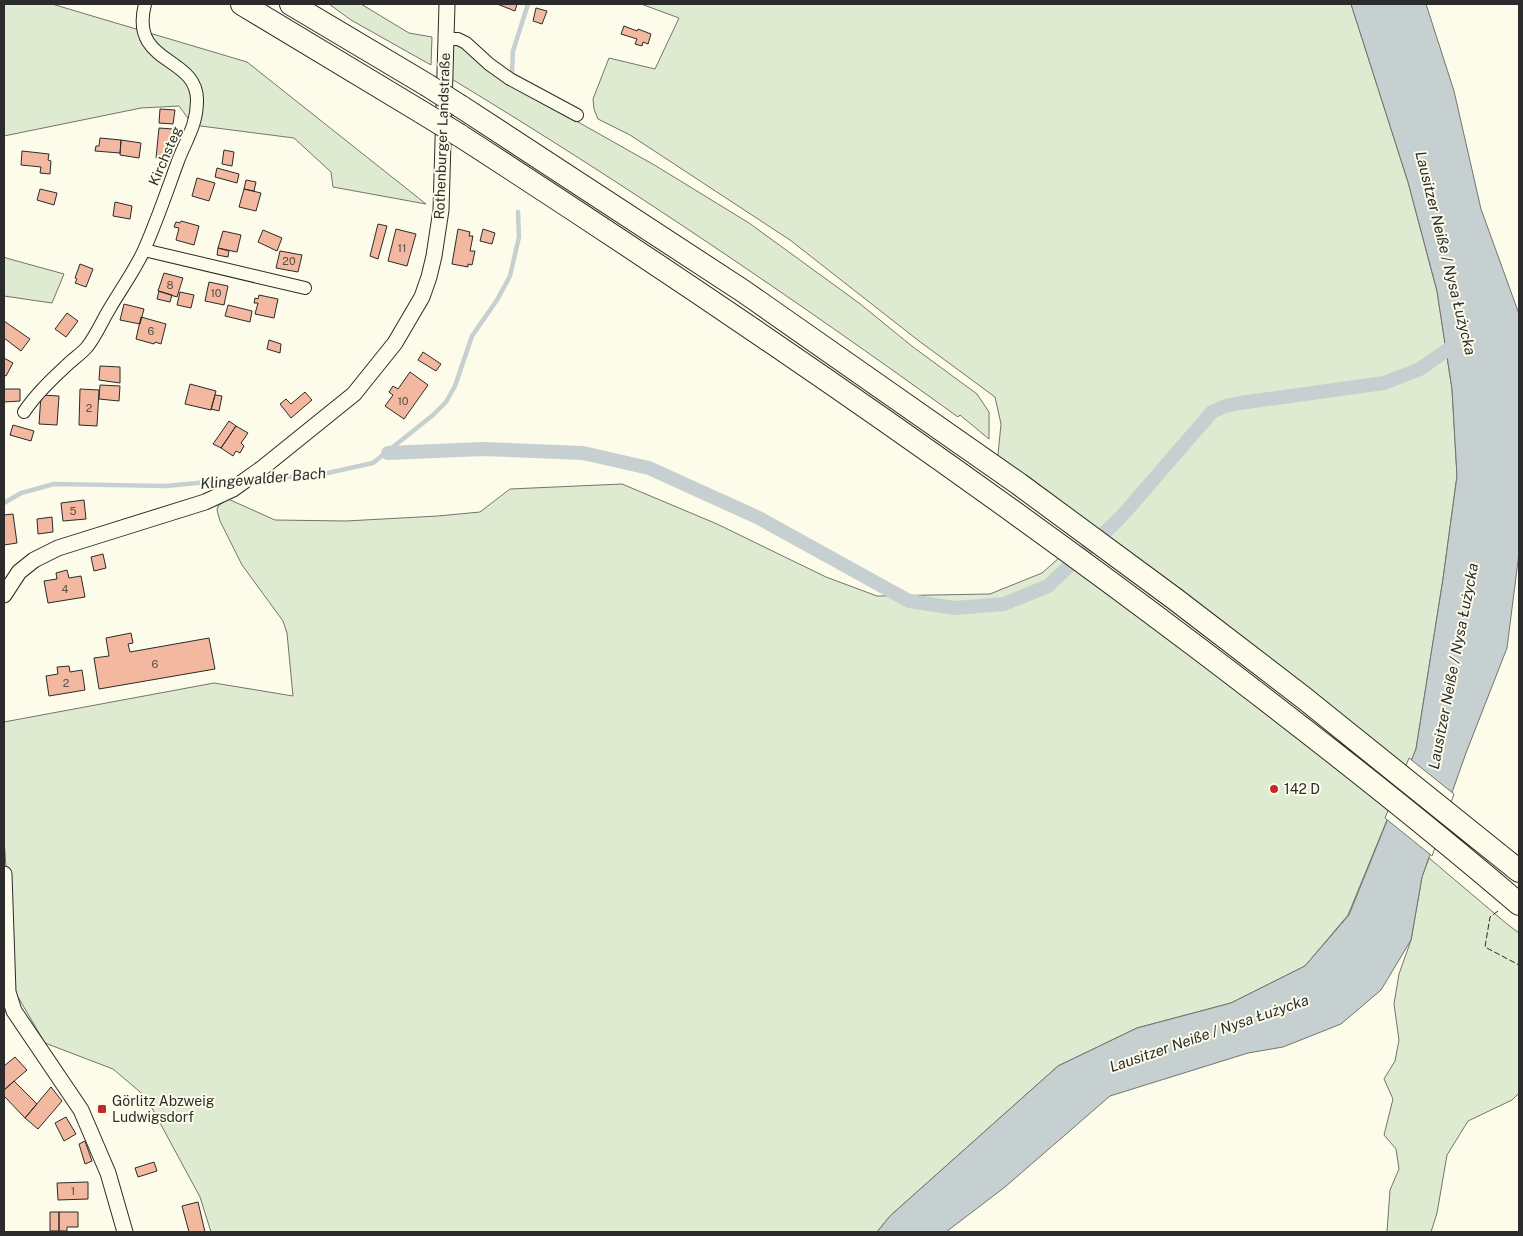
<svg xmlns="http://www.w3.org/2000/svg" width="1523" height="1236" viewBox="0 0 1523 1236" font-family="'Public Sans',sans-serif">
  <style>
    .green { fill: #deebd1; stroke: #74746e }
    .water { fill: #c7d0d0; stroke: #74746e }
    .pier { fill: #fdfbea; stroke: #74746e }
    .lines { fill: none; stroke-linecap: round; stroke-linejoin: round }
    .stream { stroke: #c7d0d0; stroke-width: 4.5 }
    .canal { stroke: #c7d0d0; stroke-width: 14 }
    .building { fill: #f2b8a0; stroke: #2b2b2b }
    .minor-casing { stroke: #2b2b2b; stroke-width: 14 }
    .tertiary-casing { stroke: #2b2b2b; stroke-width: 17 }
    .motorway-casing { stroke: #2b2b2b; stroke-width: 24 }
    .minor { stroke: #fdfbea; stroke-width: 12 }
    .tertiary { stroke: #fdfbea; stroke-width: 15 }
    .motorway { stroke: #fdfbea; stroke-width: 22 }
    .motorway-bridge-casing { stroke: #2b2b2b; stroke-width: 24; stroke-linecap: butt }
    .motorway-bridge { stroke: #fdfbea; stroke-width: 22 }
    .fence { stroke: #2b2b2b; stroke-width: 1; stroke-dasharray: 6 2.5; stroke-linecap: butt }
    .poi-dot { fill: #c62828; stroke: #fdfbea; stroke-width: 2 }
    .labels { text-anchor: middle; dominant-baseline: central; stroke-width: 4; stroke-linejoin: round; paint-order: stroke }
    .number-label { font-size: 11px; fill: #5d4e48 }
    .street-label { font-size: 14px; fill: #2b2b2b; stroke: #fdfbea }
    .poi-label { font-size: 14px; fill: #2b2b2b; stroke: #fdfbea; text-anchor: start }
    .water-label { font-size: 15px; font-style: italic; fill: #2b2b2b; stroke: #fdfbea }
  </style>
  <rect width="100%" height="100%" fill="#fdfbea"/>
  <path class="green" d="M4,4H52L247,62L426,204L333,187L331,172L294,138L193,125L179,106L141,108L4,136Z
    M329,4H361L409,33L432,37L431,65L351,20Z
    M641,4H1351L1408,182L1437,291L1452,389L1457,476L1443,579L1416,749L1405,776L997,465L1001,424L995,397L919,341L790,240L630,135L598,119L594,109L593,99L609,58L655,69L679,18Z
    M459,44L493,74L656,166L749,223L859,303L913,347L977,394L989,412V439L960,415L958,417C793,298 624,183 450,78L451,45Z
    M4,256L6,258L64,274L52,303L4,296Z
    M622,484L717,524L826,577L877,596L990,594L1042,573L1068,550L1394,803L1348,915L1305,966L1231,1003L1137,1028L1058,1066L890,1216L877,1232H211L200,1197L146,1097L113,1069L45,1043L15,992L4,839V722L214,683L293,696L287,633L283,621L242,565L220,521L217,510L218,506L228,499L275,520L346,521L438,516L480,512L510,489Z
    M1429,858L1507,924L1519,933V1093L1512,1100L1468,1121L1447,1155L1437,1213L1431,1232H1387L1390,1190L1399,1169L1396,1149L1384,1135L1393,1099L1384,1079L1395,1061L1399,1040L1394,1004L1399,974L1411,940L1422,877Z"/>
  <path class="water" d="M1351,4H1426L1454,91L1481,209L1519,314V553L1507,648L1466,753L1422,877L1411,940L1381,990L1341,1024L1283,1047L1248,1053L1110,1096L1005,1187L946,1232H877L890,1216L1058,1066L1137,1028L1231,1003L1305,966L1349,915L1416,749L1443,579L1457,476L1452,389L1437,291L1408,182Z"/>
  <path class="pier" d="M1409,758L1454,794L1432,856L1385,818Z"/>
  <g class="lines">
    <path class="stream" d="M512,74L513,51L528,4
      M256,478L314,476L373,463L433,415L446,402L455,386L472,336L497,300L510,276L519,237L518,212
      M4,503L21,493L54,484L166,486L238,479"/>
    <path class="canal" d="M388,453L483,449L583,453L649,468L759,518L909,601L955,608L1004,604L1048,586L1121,517L1212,412L1225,406L1240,403L1384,383L1420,369L1460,341"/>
  </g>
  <path class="building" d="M497,4H517L515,11Z
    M536,8L547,11L542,24L533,21Z
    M624,26L637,31L638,29L651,34L648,44L643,42L642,46L635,44L637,39L621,34Z
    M160,109L175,110L173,124L159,123Z
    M159,128L173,129L170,159L156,158Z
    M100,138L121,140L120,153L95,151L96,146H99Z
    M121,140L141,143L139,158L120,155Z
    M224,150L234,152L232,166L222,164Z
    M22,151L49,154L48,160L51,161L50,174L40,173L41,167L21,165Z
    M217,168L239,174L237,183L215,177Z
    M197,178L215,183L209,201L192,196Z
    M246,180L256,182L254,191L244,189Z
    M40,189L57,193L54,205L37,200Z
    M244,189L261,193L256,211L239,207Z
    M115,202L132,206L130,219L113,216Z
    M181,221L199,226L194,245L176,240L179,228L174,227L176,222L180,223Z
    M378,224L387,226L378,259L370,256Z
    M396,229L416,234L407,266L388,261Z
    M458,229L470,232L469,236H473L470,251H475L472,265L468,264V267L452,264Z
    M483,229L495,233L492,244L480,241Z
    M263,230L282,238L277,251L258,242Z
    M223,231L241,235L237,252L218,248Z
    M218,248L229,251L228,257L217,255Z
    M280,251L302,255L298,272L276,268Z
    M80,264L93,269L86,287L75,283L77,279L75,278Z
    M164,273L183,278L177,297L158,291Z
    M209,282L228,286L224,305L205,301Z
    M159,291L172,295L170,302L157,299Z
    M180,292L194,295L191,308L177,305Z
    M259,295L278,299L274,318L255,314L258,303H254L255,298L258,299Z
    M124,304L144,309L140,324L120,320Z
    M228,305L252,311L250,322L225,316Z
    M67,313L78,321L66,337L55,329Z
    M141,317L166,324L161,344L155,342L154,344L136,339Z
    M4,321L30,339L21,351L4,338Z
    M269,340L281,344L280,353L267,349Z
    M423,352L441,364L436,371L418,360Z
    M4,358L13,363L6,376L4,375Z
    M100,366L120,367V383L99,380Z
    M410,372L428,385L404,419L385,406L393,395L389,392L393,386L398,389Z
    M190,384L216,391L211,410L185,404Z
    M100,385L120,386L119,401L99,399Z
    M4,389H20V401L4,402Z
    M80,389L99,390L97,426L79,425Z
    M305,392L312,400L291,418L280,404L286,399L291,404Z
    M41,395L59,396L57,425L39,424Z
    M215,395L222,396L219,411L211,409Z
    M229,421L236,426L221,448L213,444Z
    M13,425L34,431L31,441L10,435Z
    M236,426L248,433L241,443L244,446L240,453L236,451L233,456L221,448Z
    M84,500L86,519L63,521L61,503Z
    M13,514L17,543L4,545V515Z
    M52,517L53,532L38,534L37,519Z
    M103,554L106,568L94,571L91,557Z
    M67,570L69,578L81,576L85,597L48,603L44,581L57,579L56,573Z
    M131,633L133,643L128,644L130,652L209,638L215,669L99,689L94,658L109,656L106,638Z
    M69,666L70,672L82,670L85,690L49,696L46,676L58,674L57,667Z
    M15,1057L27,1070L4,1090V1066Z
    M14,1081L37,1104L25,1118L4,1096V1090Z
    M51,1087L62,1101L38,1129L25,1118Z
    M66,1117L76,1134L64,1141L55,1123Z
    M85,1141L92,1161L85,1164L79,1144Z
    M154,1162L157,1171L138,1177L135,1168Z
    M88,1182V1199L58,1200L57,1183Z
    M198,1202L205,1232H189L182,1206Z
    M50,1212H59V1231H50Z
    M59,1212H78V1227H67V1231H59Z"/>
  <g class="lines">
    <defs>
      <path id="minor" d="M445,39H458L466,43L489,64L510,79L577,115
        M144,250L305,288
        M24,412C36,394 51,380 67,365C73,359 81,354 87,347C96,336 102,321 110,308C121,289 135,270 144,250C157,221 167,191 178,161C186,140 197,125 197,101C198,55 129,66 145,4"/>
      <path id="tertiary" d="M4,595L19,572L34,560L58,548L205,502L233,489L261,469L354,394L395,343L422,297L429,277L434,256L441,210L447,4
        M4,874L8,992L14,1011L81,1110L108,1173L125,1232"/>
      <path id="motorway" d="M242,4L423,113
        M291,4L427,85
        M460,106L743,291L1019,484L1175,599L1304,698L1519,871
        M459,135C710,297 956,465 1194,645C1305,729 1414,814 1519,904"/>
    </defs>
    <use href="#minor" class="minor-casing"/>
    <use href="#tertiary" class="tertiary-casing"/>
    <use href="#motorway" class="motorway-casing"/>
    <use href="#minor" class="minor"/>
    <use href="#tertiary" class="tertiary"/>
    <use href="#motorway" class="motorway"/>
    <defs>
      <path id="motorway-bridge" d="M427,85L460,106
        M423,113L459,135"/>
    </defs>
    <use href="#motorway-bridge" class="motorway-bridge-casing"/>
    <use href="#motorway-bridge" class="motorway-bridge"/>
    <path class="fence" d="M1498,911L1490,917L1485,947L1519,965"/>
  </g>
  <g class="poi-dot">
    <circle cx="1274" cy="789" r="5"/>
    <rect x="97" y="1104" width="10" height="10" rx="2.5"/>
  </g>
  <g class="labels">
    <g class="number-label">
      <text x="402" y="248">11</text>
      <text x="289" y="261">20</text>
      <text x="170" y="285">8</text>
      <text x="216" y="293">10</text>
      <text x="151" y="331">6</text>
      <text x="403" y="401">10</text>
      <text x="89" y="408">2</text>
      <text x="73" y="511">5</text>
      <text x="65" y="589">4</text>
      <text x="155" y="664">6</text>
      <text x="66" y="683">2</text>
      <text x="73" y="1191">1</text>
    </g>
    <g class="street-label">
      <text transform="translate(442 136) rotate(-88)">Rothenburger Landstraße</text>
      <text transform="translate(165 156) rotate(-67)">Kirchsteg</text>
    </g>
    <g class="poi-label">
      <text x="1284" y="789">142 D</text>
      <text x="112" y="1101">Görlitz Abzweig<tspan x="112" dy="16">Ludwigsdorf</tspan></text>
    </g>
    <g class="water-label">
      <text transform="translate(1446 253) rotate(76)">Lausitzer Neiße / Nysa Łużycka</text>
      <text transform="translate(263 478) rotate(-5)">Klingewalder Bach</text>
      <text transform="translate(1453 666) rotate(-79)">Lausitzer Neiße / Nysa Łużycka</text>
      <text transform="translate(1209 1033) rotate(-19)">Lausitzer Neiße / Nysa Łużycka</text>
    </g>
  </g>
  <rect width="1523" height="1236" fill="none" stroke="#2b2b2b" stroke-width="10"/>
</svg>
